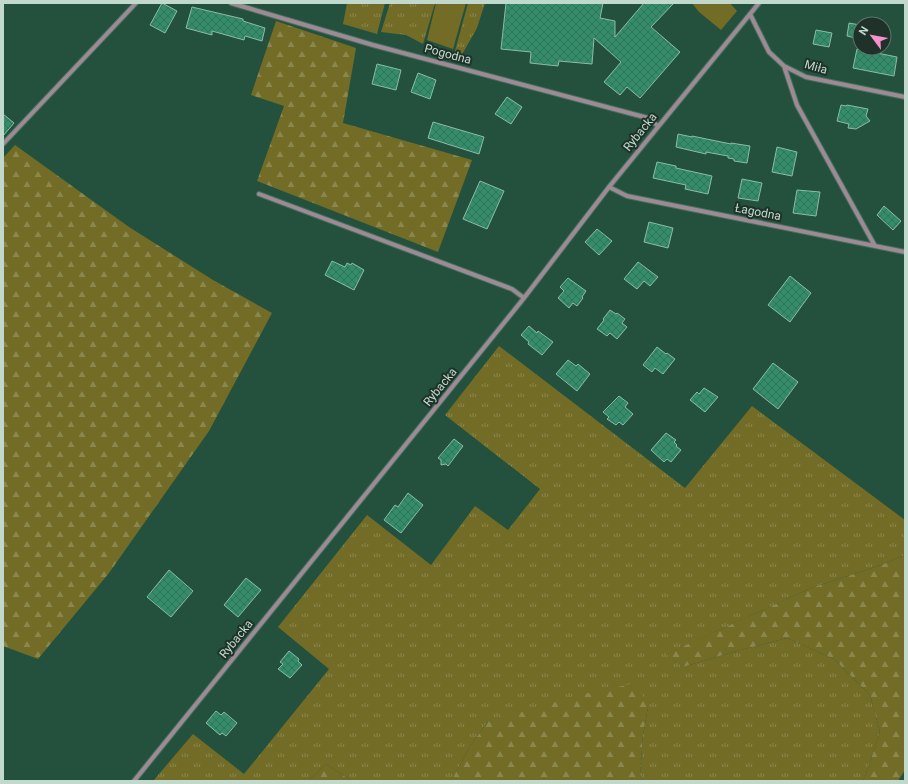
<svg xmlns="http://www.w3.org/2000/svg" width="908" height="784" viewBox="0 0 908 784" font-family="Roboto,sans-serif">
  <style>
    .grass { fill: url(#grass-tufts) }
    .forest { fill: url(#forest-firs) }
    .park { fill: #726c26 }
    .building { fill: url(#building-cross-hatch); stroke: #8cbca5 }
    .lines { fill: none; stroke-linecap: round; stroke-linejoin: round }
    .minor-casing { stroke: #466f5d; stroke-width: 6 }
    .minor { stroke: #9d8a94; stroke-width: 4 }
    .labels { text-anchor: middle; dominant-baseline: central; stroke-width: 4; stroke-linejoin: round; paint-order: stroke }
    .street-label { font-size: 12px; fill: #c1d9cd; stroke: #1e3229 }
  </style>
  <defs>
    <pattern id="grass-tufts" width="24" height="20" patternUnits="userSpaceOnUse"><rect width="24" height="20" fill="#726c26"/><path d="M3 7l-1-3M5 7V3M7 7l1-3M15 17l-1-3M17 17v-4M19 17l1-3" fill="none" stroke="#8a874e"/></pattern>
    <pattern id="forest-firs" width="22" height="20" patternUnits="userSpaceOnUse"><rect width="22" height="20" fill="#726c26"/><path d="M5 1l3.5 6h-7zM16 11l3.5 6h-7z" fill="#8a874e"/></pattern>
    <pattern id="building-cross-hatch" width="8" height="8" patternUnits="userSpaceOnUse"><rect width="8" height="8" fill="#338d6a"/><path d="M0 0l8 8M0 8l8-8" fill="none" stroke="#35725b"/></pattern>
  </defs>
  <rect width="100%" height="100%" fill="#23513e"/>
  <path class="grass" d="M347,3H385L377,34L343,24Z
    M390,3H435L423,44L406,35L381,32Z
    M468,3H485L477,28L460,58L452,56L455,51Z
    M499,346L685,488L752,406L905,520V555L881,565L811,588L667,654L683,667L733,652L787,638L834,659L870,695L880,732L865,777L862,781H642L640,775L643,735L648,707L488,721L471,745L451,781H352L326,764L308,781H153L193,734L244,774L329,669L278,627L367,515L431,565L475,506L508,530L540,489L445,415Z"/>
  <path class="forest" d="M276,21L356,48L343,123L472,160L438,252L257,181L284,106L251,95Z
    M15,145L129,227L213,280L272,313L209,431L109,573L38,659L3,646V158Z
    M905,555V770L898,781H862L865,777L880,732L870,695L834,659L787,638L733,652L683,667L666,654L811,588L881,565Z
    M636,683L648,707L643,735L640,775L642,781H451L471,745L488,721L584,694Z
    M326,764L352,781H308Z"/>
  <path class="park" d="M436,3H466L453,49L427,40Z
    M692,3H730L737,11L721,30L699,12Z"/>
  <path class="building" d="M162,3L177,11L165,33L150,25Z
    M506,3H603L600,18L615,21V37L644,3H674L651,27L680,52L640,98L627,87L620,95L604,82L621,62L594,38L592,64L559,61L558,66L530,63L531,52L501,49Z
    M192,7L243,19V21L265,28L262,41L245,36L244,40L212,31V35L186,28Z
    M849,23L860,25V39L847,36Z
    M816,30L832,33L829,47L813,44Z
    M857,49L897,57L894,76L853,68Z
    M377,64L401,70L396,90L372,84Z
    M418,73L436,80L430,99L411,92Z
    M507,97L522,107L511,124L495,114Z
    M841,105L846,106L847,105L868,109L866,116L870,121L856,129L848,128L849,124L837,121Z
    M3,114L14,123L3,136Z
    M433,122L484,137L479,154L428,138Z
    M678,134L692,137V136L731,144V143L750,146L747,163L734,161V159L728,158V156L706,152V154L676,147Z
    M777,147L797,152L792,176L772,172Z
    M657,162L676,166V168L712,176L708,194L685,189L686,185L653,178Z
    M742,179L762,183L758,201L738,198Z
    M480,181L504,191L487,229L463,219Z
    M797,190L820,192L816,216L793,213Z
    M884,206L901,221L893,230L877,215Z
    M649,222L673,228L668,248L644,242Z
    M597,229L612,241L599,255L585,242Z
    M332,261L345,267L347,263L351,265L352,263L364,270L354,290L325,275Z
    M638,262L658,277L650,286L644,281L637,289L624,279Z
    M790,276L811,293L790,322L768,305Z
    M568,278L586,291L582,297L583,298L577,306L573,303L569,308L558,298L564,291L560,287Z
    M610,310L616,314L617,313L625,319L622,323L627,327L617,339L610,333L607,336L597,329L604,320L603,319Z
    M529,326L537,333L538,331L553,342L542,355L528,344L529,342L521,335Z
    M657,347L666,354L667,353L675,359L663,374L655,368L652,372L643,365Z
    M568,360L576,366L578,364L590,374L577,391L556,374Z
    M773,363L798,382L778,409L753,389Z
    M704,388L718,397L705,412L690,400L697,392L699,394Z
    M619,396L628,403L625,407L633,414L623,425L619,422L616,425L607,419L609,417L603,412Z
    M666,433L676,440L674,442L677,445L676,446L681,450L671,462L667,459L664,462L651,450Z
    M454,439L463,446L448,466L446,464L441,465V460L438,458Z
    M408,493L423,505L401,533L384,520L395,505L398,507Z
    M169,570L193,591L171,617L147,597Z
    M246,578L261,590L238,617L224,605Z
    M289,651L299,659L298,661L302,665L290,678L278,669L283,664L280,662Z
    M216,711L221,715L224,712L237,723L226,736L222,733L220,735L206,723Z"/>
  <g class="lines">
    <defs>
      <path id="minor" d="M231,3L373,45L648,118L658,126
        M750,14L769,52L784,66L806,77L905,97
        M784,66L797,105L875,246
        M3,144L136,3
        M609,187L627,196L905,252
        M259,194L512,289L524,298
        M134,781L524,298L609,187L759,3"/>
    </defs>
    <use href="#minor" class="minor-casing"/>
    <use href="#minor" class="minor"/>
  </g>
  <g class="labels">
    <g class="street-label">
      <text transform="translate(448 54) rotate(15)">Pogodna</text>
      <text transform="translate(816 67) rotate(16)">Miła</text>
      <text transform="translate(640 132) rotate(-51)">Rybacka</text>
      <text transform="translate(758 212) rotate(11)">Łagodna</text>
      <text transform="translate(440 387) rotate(-51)">Rybacka</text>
      <text transform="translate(236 639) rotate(-51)">Rybacka</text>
    </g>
  </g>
  <rect width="908" height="784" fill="none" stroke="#c1d9cd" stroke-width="8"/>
  <g transform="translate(872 36) rotate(302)"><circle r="19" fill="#1e3229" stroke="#5f756b"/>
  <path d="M0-3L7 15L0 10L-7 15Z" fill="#f790ce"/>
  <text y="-6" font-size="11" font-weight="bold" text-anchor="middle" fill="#c1d9cd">N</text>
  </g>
</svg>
